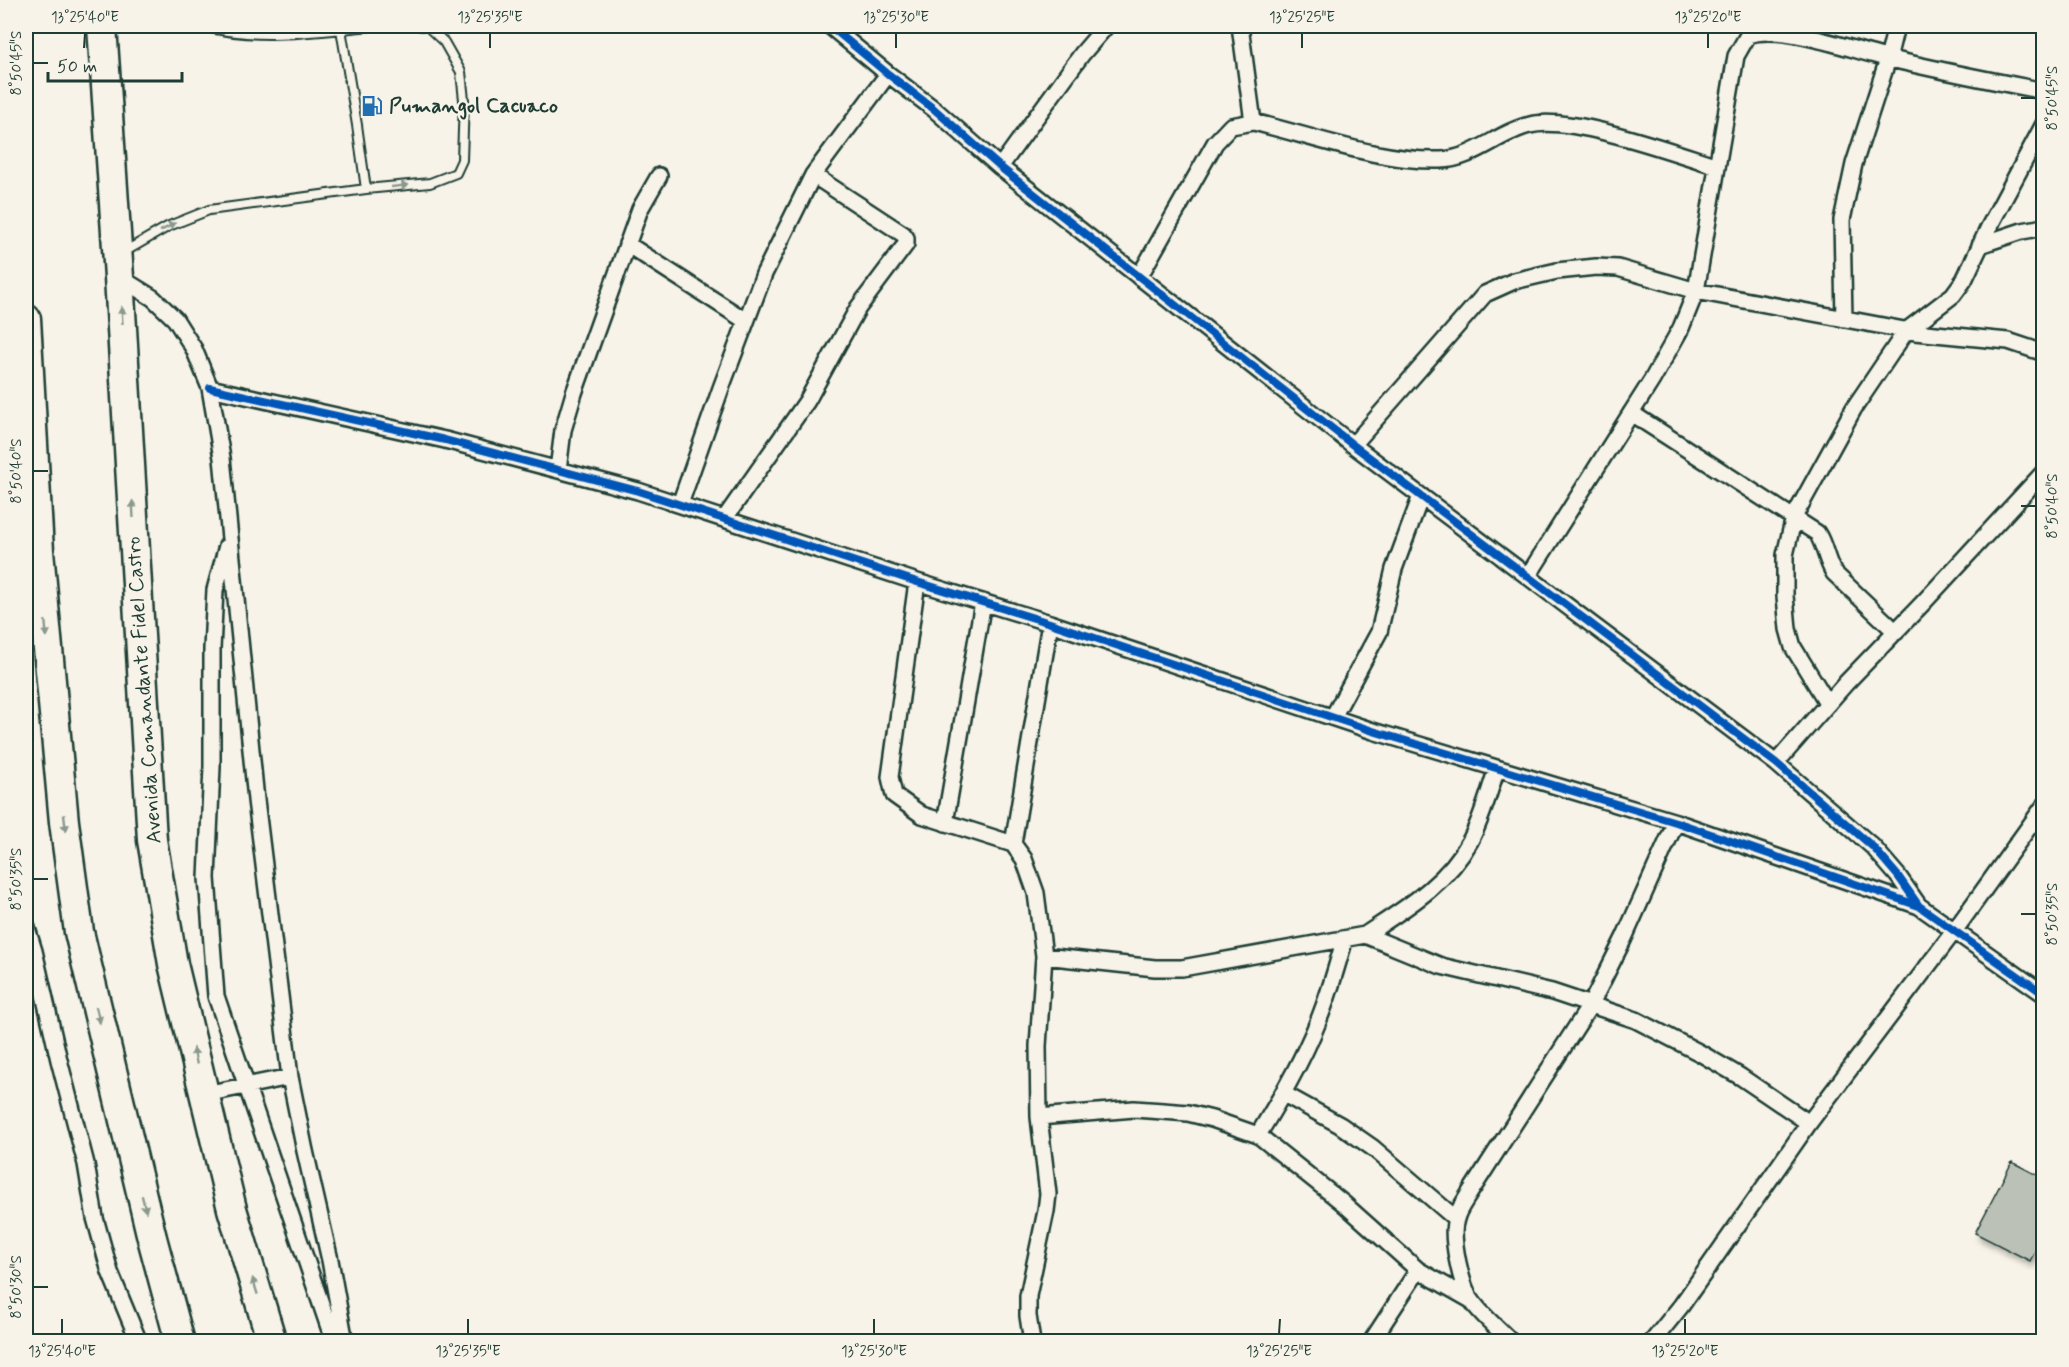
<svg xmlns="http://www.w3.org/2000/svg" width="2069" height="1367" viewBox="0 0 2069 1367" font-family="Mynerve,sans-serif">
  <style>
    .building { fill: #bbc1b6; stroke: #1f3d34; stroke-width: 1.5; filter: url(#shadow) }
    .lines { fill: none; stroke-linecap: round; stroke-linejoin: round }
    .lane-casing { stroke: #1f3d34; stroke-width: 12 }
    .street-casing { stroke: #1f3d34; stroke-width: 20 }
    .highway-casing { stroke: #1f3d34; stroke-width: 33 }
    .lane { stroke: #f7f3e8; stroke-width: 8 }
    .street { stroke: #f7f3e8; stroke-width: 15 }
    .highway { stroke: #f7f3e8; stroke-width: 28 }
    .cycleway-casing { stroke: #f7f3e8; stroke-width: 11 }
    .cycleway { stroke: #0057b8; stroke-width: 8 }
    .oneway { fill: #8b988e }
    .ticks { fill: none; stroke: #1f3d34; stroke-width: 2 }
    .labels { text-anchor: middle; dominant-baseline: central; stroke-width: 4.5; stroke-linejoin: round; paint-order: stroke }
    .poi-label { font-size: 21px; font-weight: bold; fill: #1f3d34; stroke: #f7f3e8; text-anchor: start }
    .street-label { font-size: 21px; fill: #1f3d34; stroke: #f7f3e8 }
    .neatline { fill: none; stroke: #1f3d34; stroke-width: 2 }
    .ticks-label { font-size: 15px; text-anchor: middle; fill: #1f3d34 }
  </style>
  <defs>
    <filter id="shadow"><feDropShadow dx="3.5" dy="6" stdDeviation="3" flood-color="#0004"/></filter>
  </defs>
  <rect width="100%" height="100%" fill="#f7f3e8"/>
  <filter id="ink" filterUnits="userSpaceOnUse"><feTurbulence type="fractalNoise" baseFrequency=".0167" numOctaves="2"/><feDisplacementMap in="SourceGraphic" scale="12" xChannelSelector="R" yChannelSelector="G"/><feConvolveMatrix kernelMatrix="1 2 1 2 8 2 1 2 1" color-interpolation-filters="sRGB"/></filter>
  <g filter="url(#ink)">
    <path class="building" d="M2012,1162L2043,1178V1236L2030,1261L1975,1233Z"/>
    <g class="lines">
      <defs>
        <path id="lane" d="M202,26C257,41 316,31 372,26
          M341,29L357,125L366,189
          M124,252L169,226L209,210L366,189L430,183L456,173L462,160L464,100L461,72L444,42L427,26H421"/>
        <path id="street" d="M830,26L888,74L934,109L1000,167L1353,445L1776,763L1873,847L1898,876L1919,906L2044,994
          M1240,26L1253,122
          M1000,167L1082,54L1106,26
          M627,244L746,321
          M1980,245L2022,231L2044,227
          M119,277L153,298L175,319L194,349L210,388L222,458L256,800L290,1077L305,1151L330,1260L345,1342
          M1139,277L1215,143L1231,126L1253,122C1313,136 1379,162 1441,160C1474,159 1499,132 1530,125C1571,115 1673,152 1717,166
          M1844,319L1842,220L1854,164L1888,59L1896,26
          M210,388L445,440L638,491L917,582L1050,623L1373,731L1676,822L1919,906
          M1631,413L1817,533C1825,545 1826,561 1834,573L1896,632
          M1353,445L1485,294L1514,281L1557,271L1596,267L1618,268L1696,291L1915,332L2008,341L2044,353
          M558,470L563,430L574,393L640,209L659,176
          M680,504L721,388L764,274L813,175L888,74
          M725,518L807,401L858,308L906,244V238L903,234L813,175
          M227,546L215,590L212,649V767L207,878L216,996L334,1342
          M1528,576L1652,380L1681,328L1696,291L1736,56L1748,35C1782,23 1854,51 1891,59C1941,71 1993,81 2044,91
          M917,582L890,777L894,795L922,815L1013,844L1024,859L1036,893L1044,956L1038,1046L1039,1117L1048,1194L1046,1211L1028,1296V1316L1032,1342
          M1828,704L1793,647L1788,629L1785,596V555L1794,517L1854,408L1906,331L1953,295L1964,280L1989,227L2044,124
          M1333,717L1379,632L1394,569L1421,496
          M1776,763L1846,683L1922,604L2044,472
          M945,823L983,602
          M1013,844L1050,623
          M26,925L34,951L59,1060L86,1164L95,1218L110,1272L139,1342
          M1365,935C1404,909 1447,884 1470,841C1482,819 1489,792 1497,768
          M1044,956L1155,968H1182L1365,935L1441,966L1552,992L1636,1020L1700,1053L1741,1077L1809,1123
          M205,1094L290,1077
          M1284,1094L1340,1125L1373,1148L1456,1219
          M1039,1117L1134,1109L1163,1111L1188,1113L1212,1119L1258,1135L1343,1203L1418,1270L1471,1300
          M1258,1135C1283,1095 1308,1051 1324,1006C1332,984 1338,961 1345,939
          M1371,1342L1418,1270
          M1511,1342C1499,1329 1482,1316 1472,1301C1461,1287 1450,1236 1456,1219C1458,1210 1465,1201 1469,1194L1591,1004L1624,938L1676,822
          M1652,1342L1681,1306L1809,1123L1955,930L2044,806"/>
        <path id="highway" d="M102,26L119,277L152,840L173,964L232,1209L272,1342
          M26,319L39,551L64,822L79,932L152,1238L180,1342"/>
      </defs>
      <use href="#lane" class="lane-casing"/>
      <use href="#street" class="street-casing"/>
      <use href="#highway" class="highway-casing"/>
      <use href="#lane" class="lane"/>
      <use href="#street" class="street"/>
      <use href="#highway" class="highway"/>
      <defs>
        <path id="cycleway" d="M830,26L888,74L934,109L1000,167L1353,445L1776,763L1873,847L1898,876L1919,906L2044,994
          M210,388L445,440L638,491L917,582L1050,623L1373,731L1676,822L1919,906"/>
      </defs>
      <use href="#cycleway" class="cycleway-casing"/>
      <use href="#cycleway" class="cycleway"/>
    </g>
    <defs><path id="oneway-solid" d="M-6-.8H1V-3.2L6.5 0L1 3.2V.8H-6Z" transform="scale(1.5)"/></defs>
    <g class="oneway">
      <use href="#oneway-solid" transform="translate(400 186) rotate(-6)"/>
      <use href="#oneway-solid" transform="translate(168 227) rotate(-27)"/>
      <use href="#oneway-solid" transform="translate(122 315) rotate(-93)"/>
      <use href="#oneway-solid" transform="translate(133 509) rotate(-93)"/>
      <use href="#oneway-solid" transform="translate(46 629) rotate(85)"/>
      <use href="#oneway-solid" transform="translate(65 823) rotate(83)"/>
      <use href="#oneway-solid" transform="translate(98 1015) rotate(76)"/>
      <use href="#oneway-solid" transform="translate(195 1056) rotate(-103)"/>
      <use href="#oneway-solid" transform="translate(144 1204) rotate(76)"/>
      <use href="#oneway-solid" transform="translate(255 1286) rotate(-107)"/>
    </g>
  </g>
  <path class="ticks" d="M84,48L85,33M490,48V33M896,48V33M1302,48V33M1708,48V33M33,63H48M2021,98H2036M33,471H48M2021,506H2036M33,879H48M2021,914H2036M33,1287H48M62,1334V1319M468,1334V1319M874,1334V1319M1279,1334L1280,1319M1685,1334V1319"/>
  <defs>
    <symbol id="fuel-bare" viewBox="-9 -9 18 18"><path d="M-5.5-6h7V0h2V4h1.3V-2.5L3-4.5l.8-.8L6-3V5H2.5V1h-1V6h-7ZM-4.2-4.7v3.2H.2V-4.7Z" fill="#1f6fb2" stroke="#f7f3e8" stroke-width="2.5" paint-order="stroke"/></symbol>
  </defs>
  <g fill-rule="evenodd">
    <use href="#fuel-bare" x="357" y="91" width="30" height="30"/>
  </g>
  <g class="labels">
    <g class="poi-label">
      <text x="389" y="106">Pumangol Cacuaco</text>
    </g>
    <g class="street-label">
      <text transform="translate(144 690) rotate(-94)">Avenida Comandante Fidel Castro</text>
    </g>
  </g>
  <rect width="2069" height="1367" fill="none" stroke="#f7f3e8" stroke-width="66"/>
  <path d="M48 72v9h134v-9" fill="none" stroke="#1f3d34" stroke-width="3"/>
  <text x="57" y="72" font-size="18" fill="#1f3d34" stroke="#f7f3e8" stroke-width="4.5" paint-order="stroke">50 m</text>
  <rect x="33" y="33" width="2003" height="1301" class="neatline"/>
  <g class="ticks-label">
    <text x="85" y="22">13°25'40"E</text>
    <text x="490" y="22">13°25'35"E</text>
    <text x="896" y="22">13°25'30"E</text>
    <text x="1302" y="22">13°25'25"E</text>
    <text x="1708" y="22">13°25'20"E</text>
    <text transform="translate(16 63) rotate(-90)" y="5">8°50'45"S</text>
    <text transform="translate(2052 98) rotate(-90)" y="5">8°50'45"S</text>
    <text transform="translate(16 471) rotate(-90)" y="5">8°50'40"S</text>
    <text transform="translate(2052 506) rotate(-90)" y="5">8°50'40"S</text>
    <text transform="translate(16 879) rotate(-90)" y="5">8°50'35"S</text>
    <text transform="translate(2052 914) rotate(-90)" y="5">8°50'35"S</text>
    <text transform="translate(16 1287) rotate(-90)" y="5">8°50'30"S</text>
    <text x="62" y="1356">13°25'40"E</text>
    <text x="468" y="1356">13°25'35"E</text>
    <text x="874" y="1356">13°25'30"E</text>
    <text x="1279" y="1356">13°25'25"E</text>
    <text x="1685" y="1356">13°25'20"E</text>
  </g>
</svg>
